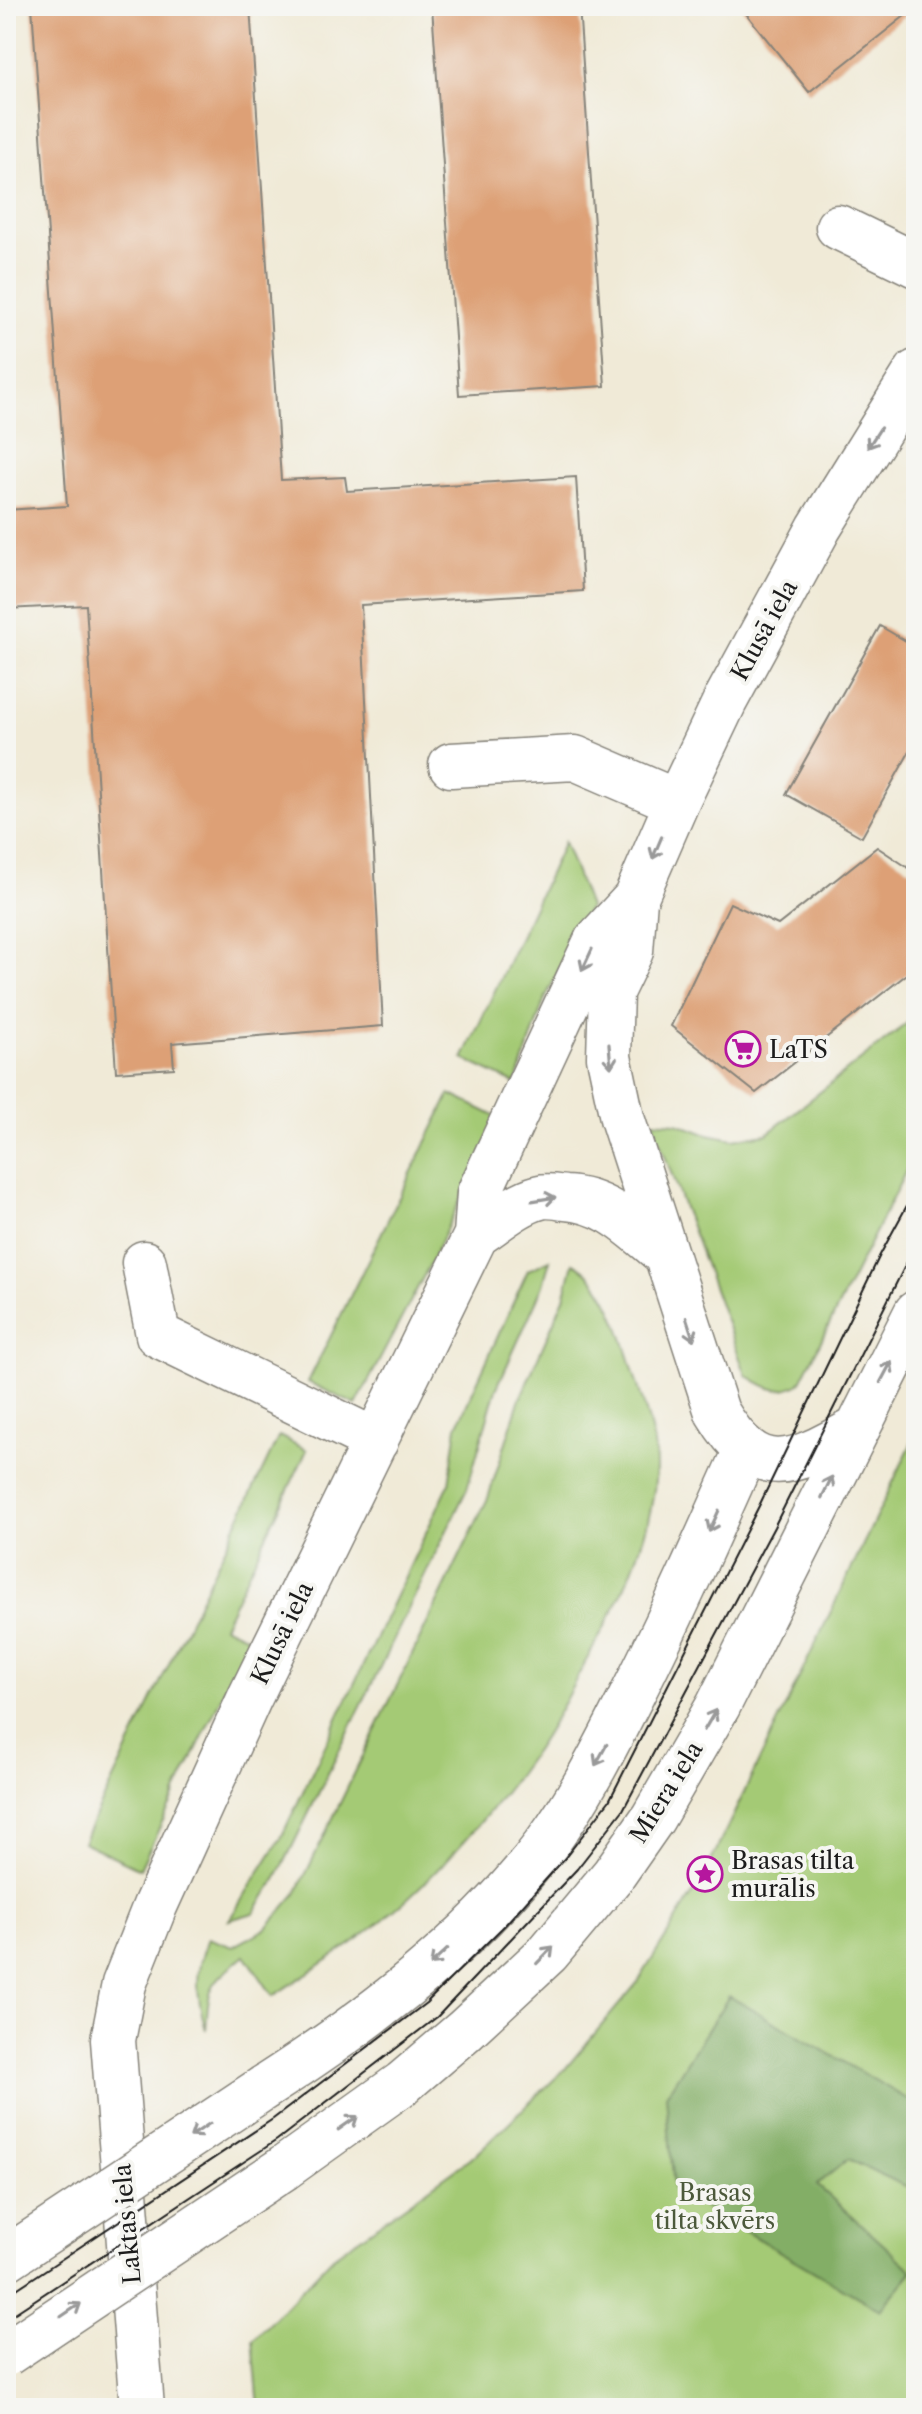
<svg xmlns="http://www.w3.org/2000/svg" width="922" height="2414" viewBox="0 0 922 2414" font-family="'Libre Caslon Text',serif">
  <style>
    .green { fill: #a4ca74; stroke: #607348; stroke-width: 2 }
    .forest { fill: #83ae66; stroke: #506541; stroke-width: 2 }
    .building { fill: #dda076 }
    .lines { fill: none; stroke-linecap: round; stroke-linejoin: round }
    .minor-casing { stroke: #86837a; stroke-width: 47 }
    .minor { stroke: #fff; stroke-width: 44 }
    .tram { stroke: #1c1c1c; stroke-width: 2 }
    .minor-bridge-casing { stroke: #86837a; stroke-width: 47; stroke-linecap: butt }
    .minor-bridge { stroke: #fff; stroke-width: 44 }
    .oneway { stroke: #999 }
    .labels { text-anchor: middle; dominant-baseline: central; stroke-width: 8; stroke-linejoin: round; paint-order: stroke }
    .street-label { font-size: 24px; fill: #1c1c1c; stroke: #f6f6f2 }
    .poi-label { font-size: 24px; fill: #1c1c1c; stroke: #f6f6f2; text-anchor: start }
    .park-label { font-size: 24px; fill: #4c593b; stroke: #f6f6f2 }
  </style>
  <rect width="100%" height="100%" fill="#f6f6f2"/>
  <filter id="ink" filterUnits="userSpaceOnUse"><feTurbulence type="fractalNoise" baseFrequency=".0125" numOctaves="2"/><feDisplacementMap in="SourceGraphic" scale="16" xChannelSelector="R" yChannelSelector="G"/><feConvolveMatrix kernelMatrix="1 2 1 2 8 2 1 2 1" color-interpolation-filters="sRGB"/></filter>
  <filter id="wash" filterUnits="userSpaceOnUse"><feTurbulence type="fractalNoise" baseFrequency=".006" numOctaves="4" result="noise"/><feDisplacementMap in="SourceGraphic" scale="32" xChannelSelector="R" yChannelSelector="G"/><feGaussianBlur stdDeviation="1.8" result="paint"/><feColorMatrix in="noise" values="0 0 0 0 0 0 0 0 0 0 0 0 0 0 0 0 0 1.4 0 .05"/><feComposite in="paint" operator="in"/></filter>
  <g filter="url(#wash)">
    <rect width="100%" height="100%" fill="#f0ead7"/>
    <path class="green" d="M564,842L589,907L544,1001L516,1084L463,1059Z
      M916,1016V1151L800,1383C777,1396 767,1388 746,1375L652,1121L677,1123L703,1133L733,1139L767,1134Z
      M450,1094L499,1118L429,1266L356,1405L308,1382Z
      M550,1260L542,1288L495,1392L467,1489L277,1878L254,1913L229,1920L281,1838L449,1484L457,1426L528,1270Z
      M573,1263C607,1279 623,1336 633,1370C642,1401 657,1437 656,1470C652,1540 620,1601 586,1661C569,1692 553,1726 532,1755C485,1823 425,1890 358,1939C330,1959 301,1977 273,1996L245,1955C209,1985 209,1983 206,2030C196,1994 194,1973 208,1938L233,1947L266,1929L296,1894L488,1498L519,1401L564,1298Z
      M916,1434V2408H259L253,2340L333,2257L475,2155L565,2069L638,1982L705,1874Z
      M279,1436L307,1450L223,1626L249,1638L140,1869L83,1842Z"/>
    <path class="forest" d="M729,1996L916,2104V2191L848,2159L817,2185L913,2271L880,2310L674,2190L666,2095Z"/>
    <g id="blocks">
      <path class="building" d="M32,6H250L281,480L345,477L347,491L576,477L583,591L361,605L383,1026L172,1043L174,1068L116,1072L86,605L6,609V510L67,506Z
        M432,6H579L605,386L459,395Z
        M740,6H916V7L809,92Z
        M880,626L916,647V740L862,837L786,794Z
        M877,847L916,873V967L756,1093L671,1026L730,903L778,925Z"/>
    </g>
  </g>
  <g filter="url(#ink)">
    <use href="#blocks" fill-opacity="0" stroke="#86837a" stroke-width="2"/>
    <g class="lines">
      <defs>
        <path id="minor" d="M838,227L916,265
          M451,765L575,758L677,802
          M476,1235C496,1222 517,1203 540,1197C548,1195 557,1197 565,1198C608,1200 634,1229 666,1255
          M144,1263L158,1335L376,1441
          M855,1430C793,1464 760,1484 717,1412L622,1118L609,1057L611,992L631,951L635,899L677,802L725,701L819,528L916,372
          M265,2087C369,2020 472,1943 547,1843C580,1798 606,1746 631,1697C672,1616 709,1533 746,1450
          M284,2168L403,2083L464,2031L548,1953L614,1874L653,1818L718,1706L916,1313
          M142,2408L113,2040L124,1984L155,1906L250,1697L476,1235L479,1193L596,941L635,899"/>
      </defs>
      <use href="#minor" class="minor-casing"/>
      <use href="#minor" class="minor"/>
      <path class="tram" d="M6,2296L273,2119L426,2003L505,1925L565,1858L609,1801L759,1506L880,1255L916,1189
        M6,2319L277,2140L437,2017L577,1869L623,1810L774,1527L916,1244"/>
      <defs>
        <path id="minor-bridge" d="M6,2259L265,2087
          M6,2354L284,2168"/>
      </defs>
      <use href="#minor-bridge" class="minor-bridge-casing"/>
      <use href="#minor-bridge" class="minor-bridge"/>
    </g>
    <defs><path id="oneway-shaft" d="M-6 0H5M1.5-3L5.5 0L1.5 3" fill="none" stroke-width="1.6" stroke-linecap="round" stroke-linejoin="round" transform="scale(2)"/></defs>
    <g class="oneway">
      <use href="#oneway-shaft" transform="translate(874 438) rotate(123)"/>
      <use href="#oneway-shaft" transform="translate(657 848) rotate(113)"/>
      <use href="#oneway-shaft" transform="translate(587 960) rotate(115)"/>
      <use href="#oneway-shaft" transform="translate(610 1056) rotate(85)"/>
      <use href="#oneway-shaft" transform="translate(544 1199) rotate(-9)"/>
      <use href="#oneway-shaft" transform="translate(690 1329) rotate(72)"/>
      <use href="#oneway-shaft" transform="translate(886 1372) rotate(-62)"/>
      <use href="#oneway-shaft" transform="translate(827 1487) rotate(-64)"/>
      <use href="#oneway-shaft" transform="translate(714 1521) rotate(115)"/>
      <use href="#oneway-shaft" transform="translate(710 1720) rotate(-60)"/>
      <use href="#oneway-shaft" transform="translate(601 1755) rotate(119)"/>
      <use href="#oneway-shaft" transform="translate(545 1955) rotate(-46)"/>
      <use href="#oneway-shaft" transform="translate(439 1957) rotate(137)"/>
      <use href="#oneway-shaft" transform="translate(348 2123) rotate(-35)"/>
      <use href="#oneway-shaft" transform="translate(200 2130) rotate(146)"/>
      <use href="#oneway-shaft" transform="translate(71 2310) rotate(-34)"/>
    </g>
  </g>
  <defs>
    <symbol id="supermarket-ring" viewBox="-11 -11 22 22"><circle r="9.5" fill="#f6f6f2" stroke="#b5179e" stroke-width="1.5"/><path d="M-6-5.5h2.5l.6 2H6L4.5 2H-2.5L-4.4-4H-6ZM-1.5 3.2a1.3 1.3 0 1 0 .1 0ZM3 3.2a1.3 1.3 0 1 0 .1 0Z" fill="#b5179e"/></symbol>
    <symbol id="sight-ring" viewBox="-11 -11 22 22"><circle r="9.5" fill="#f6f6f2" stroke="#b5179e" stroke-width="1.5"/><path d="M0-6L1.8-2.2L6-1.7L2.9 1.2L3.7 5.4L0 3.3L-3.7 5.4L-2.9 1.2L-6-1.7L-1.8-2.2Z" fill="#b5179e"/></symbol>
  </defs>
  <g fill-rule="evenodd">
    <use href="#supermarket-ring" x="723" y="1029" width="40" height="40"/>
    <use href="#sight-ring" x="685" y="1854" width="40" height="40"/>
  </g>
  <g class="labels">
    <g class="street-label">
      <text transform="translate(764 630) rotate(-61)">Klusā iela</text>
      <text transform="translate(282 1633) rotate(-64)">Klusā iela</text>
      <text transform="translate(666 1792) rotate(-58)">Miera iela</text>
      <text transform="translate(127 2224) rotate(-95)">Laktas iela</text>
    </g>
    <g class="poi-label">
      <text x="769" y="1049">LaTS</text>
      <text x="731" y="1860">Brasas tilta<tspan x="731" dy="28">murālis</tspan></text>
    </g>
    <g class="park-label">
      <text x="715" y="2192">Brasas<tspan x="715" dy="28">tilta skvērs</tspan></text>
    </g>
  </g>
  <rect width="922" height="2414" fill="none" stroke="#f6f6f2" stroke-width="32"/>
</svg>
